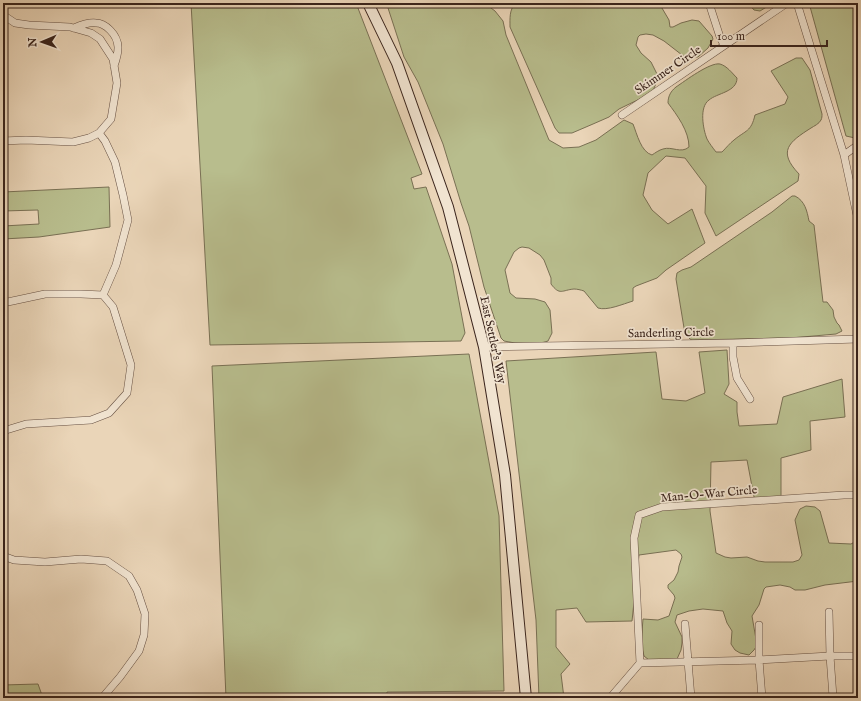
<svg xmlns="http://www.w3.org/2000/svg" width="861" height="701" viewBox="0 0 861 701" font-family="'IM FELL English',serif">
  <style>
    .green { fill: #b8bd8d; stroke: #797054 }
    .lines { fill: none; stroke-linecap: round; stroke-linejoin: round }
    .street-casing { stroke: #665043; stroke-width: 8 }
    .secondary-casing { stroke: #3a241c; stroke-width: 12 }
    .street { stroke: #f1e4d1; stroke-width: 7 }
    .secondary { stroke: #f1e4d1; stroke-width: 10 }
    .labels { text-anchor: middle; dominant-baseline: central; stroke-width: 3.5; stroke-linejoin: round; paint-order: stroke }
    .street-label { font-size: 12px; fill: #3a241c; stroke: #f1e4d1 }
  </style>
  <rect width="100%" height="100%" fill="#ead5b8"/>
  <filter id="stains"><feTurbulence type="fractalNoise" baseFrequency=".005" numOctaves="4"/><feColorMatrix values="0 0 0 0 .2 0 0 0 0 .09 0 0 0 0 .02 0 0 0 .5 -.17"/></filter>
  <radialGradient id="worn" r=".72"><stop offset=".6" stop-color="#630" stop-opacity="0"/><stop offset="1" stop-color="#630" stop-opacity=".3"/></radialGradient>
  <path class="green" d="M191,3H240V7L256,3H356L422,174L411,178L414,189L426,187L452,264L465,333L461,341L210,345Z
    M385,3H468L487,5L495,11L503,21L506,35L549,140L563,148L579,147L596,140L624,120L633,124C637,134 641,152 652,155C655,153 659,150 663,149C672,146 681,154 689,147C689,131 677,115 668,103C668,96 671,91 676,87C685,81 710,62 720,64C727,66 732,73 737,78C737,92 717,93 709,100C699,107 703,129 707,139C709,143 713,148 716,152H722C726,148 730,143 734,140C746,130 751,132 755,115L785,104L788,97L771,71L796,58H802L810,70L822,114C822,116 822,118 821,120C819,124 814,126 811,128C789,142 777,151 799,174L798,181L716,236L705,213L706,186L685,158L666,156L648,173L643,195L652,210L668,224L692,209L705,243L666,270L657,278L636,286L633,288V301C623,304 607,311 598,308L584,291C581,290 577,289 574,289C562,290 560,296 551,284V278L544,260L540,255L529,248L522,247L519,248L514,252L505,270L510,293L516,298L535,299L545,302L550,310L552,333L548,341L538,344L515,343L504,341L501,338L484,287L469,226L461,203L443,144L418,82L404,57L388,8Z
    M516,3H659L669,20L670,27H673L681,23L692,20L699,21L712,36L713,39L708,48L698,57H689L682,55L664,41L653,35L646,34L640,35L638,37L636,45L641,53L651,62L657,74V81L652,93L619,109L609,117L593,124L572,133H559L555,128L510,27C510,19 509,9 516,3Z
    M748,3H773L760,11L754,10Z
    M809,3H858V136L855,138L846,136Z
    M109,187L110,227L39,237L3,239V226L39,224L38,210L3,211V192Z
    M792,196H795C805,201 807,211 809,221L814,225L823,302H827L833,310L834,317L837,323L839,325L842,331L836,334L791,338L692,340L690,339L685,334L676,279L677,273L682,270L691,267L772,212Z
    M727,350L729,384L724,394L737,402V412L739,426L777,424L783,397L842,379L845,417L810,421L811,450L781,458V497L760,499L754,497L747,460L711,462L710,511L716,553L725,557L731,558L747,557L758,561L765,562H793L799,560L802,555L795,520L800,509L806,506L815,507L820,511L829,543L851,544L858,540V581L825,585L805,590H795L790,587L780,585L766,587L764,589L759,605L752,616L757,645L754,650L749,655L740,653L735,650L731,644L732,631L727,623L723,611L703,609L689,611L677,615L675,622L682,637V643L681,650L677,659L649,660L644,656L641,644L643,619L658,620L669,616L675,598L674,595L668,588V585L674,580L678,572L679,566L682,557L681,554L676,550L639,555L632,621L586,622L577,608L556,610V647L570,664L561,674L564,698H539L536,620L506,361L656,352L662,399L686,401L705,393L699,352Z
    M469,354L499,516L504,691L387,692V698H226L212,366Z
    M38,684L43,698H3V685Z"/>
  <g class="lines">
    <defs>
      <path id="street" d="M709,3L720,37L724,45
        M797,3L844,155L858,220
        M3,15L15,23L29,25L70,27L91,33L100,39L113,59L117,83L111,119L99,133L89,138L73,142L26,140L3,141
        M74,28C81,25 89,22 96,23C102,23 106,26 110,30C121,41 119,52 114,66
        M622,115L787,3
        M99,133L105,141L115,162L123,195L128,220L116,265L103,295
        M844,155L858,145
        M3,303L45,294H81L103,295L113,307L131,365L127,393L109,413L91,420L26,424L3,431
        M733,343V357L737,378L750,399
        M484,347L733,343L858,339
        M3,556L14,560L45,562L81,559L107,561L129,576L137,590L145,614L144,635L139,651L120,677L102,698
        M829,612L830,656L833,697
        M685,624L691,698
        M759,625V660L762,698
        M640,663L759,660L830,656H858
        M610,698L640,663L634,538L639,515L662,507L844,495H858"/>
      <path id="secondary" d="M368,3L397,63L448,207L484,347L505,475L526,698"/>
    </defs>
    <use href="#street" class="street-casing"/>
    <use href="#secondary" class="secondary-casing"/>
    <use href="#street" class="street"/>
    <use href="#secondary" class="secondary"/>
  </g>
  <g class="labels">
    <g class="street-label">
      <text transform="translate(668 70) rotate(-34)">Skimmer Circle</text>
      <text transform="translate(671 333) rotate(-1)">Sanderling Circle</text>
      <text transform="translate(493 340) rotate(78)">East Settler's Way</text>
      <text transform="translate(709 494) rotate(-5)">Man-O-War Circle</text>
    </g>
  </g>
  <rect width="861" height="701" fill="none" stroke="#ead5b8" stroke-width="16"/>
  <rect x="4" y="4" width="853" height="693" fill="none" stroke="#3a241c" stroke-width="2"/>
  <rect x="8" y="8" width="845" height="685" fill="none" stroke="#3a241c"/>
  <g transform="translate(42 42) rotate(268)" stroke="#f1e4d1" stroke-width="3" paint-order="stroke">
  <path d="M0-3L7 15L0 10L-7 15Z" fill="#3a241c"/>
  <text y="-6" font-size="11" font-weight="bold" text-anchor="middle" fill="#3a241c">N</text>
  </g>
  <path d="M711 40v6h116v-6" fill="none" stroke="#3a241c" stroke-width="2"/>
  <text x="717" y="40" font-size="12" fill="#3a241c" stroke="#f1e4d1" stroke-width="3" paint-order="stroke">100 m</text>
  <rect width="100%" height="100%" filter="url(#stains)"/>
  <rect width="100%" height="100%" fill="url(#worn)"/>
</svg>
